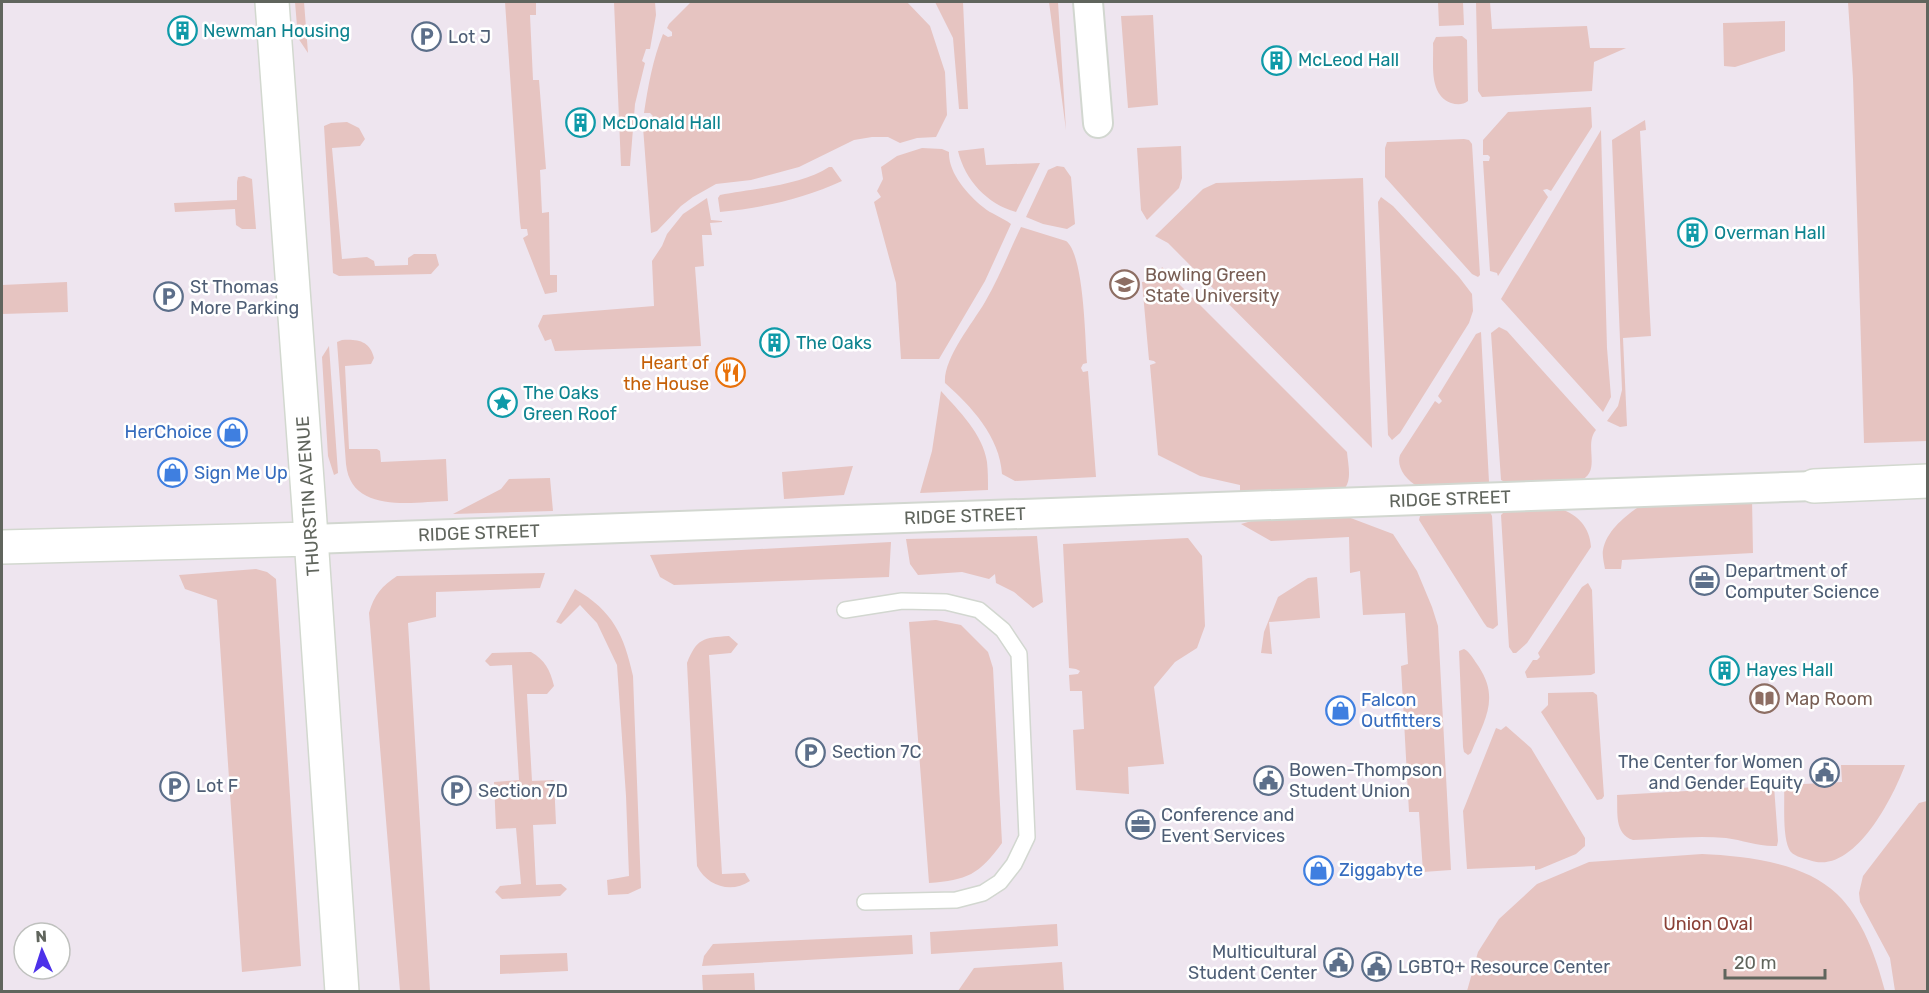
<svg xmlns="http://www.w3.org/2000/svg" width="1929" height="993" viewBox="0 0 1929 993" font-family="Rubik,sans-serif">
  <style>
    .green { fill: #e6c4c1 }
    .lines { fill: none; stroke-linecap: round; stroke-linejoin: round }
    .lane-casing { stroke: #d2d7d0; stroke-width: 18 }
    .street-casing { stroke: #d2d7d0; stroke-width: 32 }
    .secondary-casing { stroke: #d2d8cf; stroke-width: 36 }
    .lane { stroke: #fff; stroke-width: 15 }
    .street { stroke: #fff; stroke-width: 28 }
    .secondary { stroke: #fff; stroke-width: 33 }
    .labels { text-anchor: middle; dominant-baseline: central; stroke-width: 5; stroke-linejoin: round; paint-order: stroke }
    .culture-label { font-size: 18px; fill: #0d838f; stroke: #fff; text-anchor: start }
    .service-label { font-size: 18px; fill: #4e5e75; stroke: #fff; text-anchor: start }
    .education-label { font-size: 18px; fill: #785e54; stroke: #fff; text-anchor: start }
    .food-label { font-size: 18px; fill: #c56008; stroke: #fff; text-anchor: end }
    .shop-label { font-size: 18px; fill: #366cbe; stroke: #fff; text-anchor: start }
    .street-label { font-size: 18px; fill: #60655d; stroke: #fff }
    .park-label { font-size: 18px; fill: #8a4137; stroke: #fff }
  </style>
  <rect width="100%" height="100%" fill="#eee5ef"/>
  <path class="green" d="M295,2H304L308,53L298,38Z
    M505,2H536V15H530L533,80H539L546,169L540,170L542,213L549,212L550,275H557V292L545,294L523,238L528,235L527,229H521L520,222Z
    M614,2H655L656,15L650,49H646L642,61L645,63L635,104L630,166H621Z
    M691,2H907L930,26L945,72L947,115L936,137L917,138L900,143L888,137H872L854,140L799,167L751,180L716,184L693,197L681,206L657,231L651,233L643,127L644,119L653,116L650,113H644C648,86 653,59 663,34L668,37L672,36V32L667,28L669,24Z
    M935,2H963L968,109H959L953,38Z
    M1049,2H1058L1066,130Z
    M1438,2H1463L1464,25L1439,26Z
    M1476,2H1490L1492,29L1587,26L1590,48H1626L1594,62L1592,91L1482,97L1478,91Z
    M1848,2H1927V441L1864,443L1853,79Z
    M1153,15L1158,105L1128,108L1121,16Z
    M1785,21V51L1735,67L1724,66L1723,23Z
    M1462,36L1467,40L1468,101C1463,105 1457,105 1451,103C1428,94 1434,63 1433,43L1436,37Z
    M1591,107L1592,127L1551,191L1547,189L1543,190L1548,197L1498,276L1497,273L1490,271L1483,161H1489L1490,157L1488,155H1483V140L1508,112Z
    M1645,120L1646,130L1640,131L1651,336L1623,338L1627,426L1620,427L1607,421L1618,406L1622,390L1612,140Z
    M347,122L359,128L365,139L360,146L332,148L342,259L367,257L374,261L375,266L408,265V258L414,254H436L439,265L431,274L339,276L333,273L324,126L331,123Z
    M1601,130L1607,348L1611,397L1603,412L1501,299Z
    M1464,139L1469,140L1472,144L1480,275L1478,277L1472,274L1385,177V148L1387,142Z
    M1181,146L1182,178L1179,188L1147,220L1141,210L1137,148Z
    M922,148L942,149L949,152C948,173 968,195 983,207C991,214 1002,217 1011,224L985,281L939,359H901L896,283L874,202L881,197L877,191L883,179L881,167L897,156Z
    M984,148L986,165L1040,163L1016,212C987,204 965,180 958,151Z
    M1057,166L1064,167L1071,177L1075,224L1067,229L1043,224L1026,217L1048,170Z
    M829,167H832L842,181C803,199 762,208 720,212L718,198L720,195C752,189 802,185 829,167Z
    M244,176L252,179L256,229H242L236,225L235,209L175,212L174,203L237,200V182L238,177Z
    M1363,178L1372,448L1168,243L1155,236L1203,189L1216,183Z
    M1381,197L1393,206L1459,277L1472,294L1473,311L1469,323L1400,433L1392,440L1388,435L1378,202Z
    M707,198L711,220L722,221V222L710,223L712,235H702L704,266L695,267L701,346L555,351L551,339L545,341L538,326L543,315L654,306L652,261L662,246L667,234L683,214Z
    M1021,227L1066,241C1084,254 1085,338 1087,363L1083,364L1081,368L1083,372L1088,371L1096,477L1015,481L1002,474C1000,437 971,406 945,383C943,359 972,324 985,302C999,278 1009,252 1021,227Z
    M1162,267L1347,452C1348,464 1352,479 1345,488L1240,492V485L1200,476L1158,455L1150,365L1156,363L1154,361L1149,360L1142,282L1156,281Z
    M67,282L68,312L2,314V285Z
    M1499,327L1507,331L1596,430C1583,445 1603,473 1579,481L1507,483L1501,480L1491,333Z
    M1481,332L1489,482L1485,484L1417,486C1406,480 1396,467 1400,455L1435,401L1439,404L1442,401L1438,396L1476,334Z
    M342,340C358,339 370,341 374,358L371,364L345,366L349,449H377L380,451L381,462L446,459L448,501C412,502 351,514 346,464L337,342Z
    M329,346L338,473L334,475L328,456L322,357Z
    M941,391C959,411 983,434 987,462C988,471 988,481 988,490L920,493L932,451Z
    M853,466L844,495L784,499L782,472Z
    M550,478L553,511L453,514L501,489L509,479Z
    M1752,498L1753,553L1622,560L1621,569H1605C1604,563 1602,555 1603,550C1607,529 1628,514 1644,503Z
    M1560,509C1578,514 1590,528 1591,547L1527,643L1516,653H1513L1509,647L1501,515L1504,512Z
    M1486,512H1490L1492,516L1498,625L1493,629L1487,627L1484,623L1419,520L1420,516L1426,515Z
    M1348,517L1393,534L1417,571L1432,607L1438,626L1451,870L1423,872L1419,812H1409L1401,666L1408,664L1405,613L1363,615L1360,571L1350,573L1349,537L1271,541L1241,524L1255,520Z
    M1037,536L1043,602L1033,608L1014,592L996,583L995,574L989,579L962,572L918,575L910,564L906,539Z
    M1188,538L1202,556L1205,626L1197,648L1175,662L1154,687L1164,764L1128,767L1129,794L1076,790L1073,730L1084,729L1082,691H1070L1069,675L1078,674L1080,671L1076,669L1069,668L1063,544Z
    M891,542L889,577L674,585L660,577L650,555Z
    M256,569L267,572L276,579L301,966L242,972L217,600L185,589L179,575Z
    M545,573L540,588L436,592V617L408,623L430,991H400L369,613C374,595 382,586 397,576Z
    M1317,577L1320,618L1269,622L1272,654L1261,653L1264,632L1278,597L1308,578Z
    M1588,583L1592,590L1595,673L1591,675L1527,678L1525,672L1533,660H1537L1540,657L1538,653L1582,587Z
    M575,589C613,611 624,635 633,676L641,888L628,894L608,895L607,880L629,876L626,796L617,665L597,623L580,605L561,624L556,622Z
    M936,620L961,625L988,652L993,668L1002,843C979,875 967,880 929,883L909,622Z
    M729,636L738,644L731,653L709,655L722,874L745,873L750,881C731,894 707,886 697,866L687,663C697,638 703,638 729,636Z
    M1464,649C1470,652 1474,660 1479,667C1500,699 1484,721 1471,753L1468,755L1464,752L1463,747L1459,651Z
    M531,652C545,660 550,670 554,686L547,694H527L532,781L554,780L556,824L533,825L536,885L561,884L567,889L560,896L502,899L495,892L500,886L521,884L516,828L496,829L494,782L519,780L512,665L490,666L485,661L492,653Z
    M1593,692L1597,695L1604,796L1602,799L1597,800L1541,712L1548,705V693Z
    M1506,726L1531,748L1585,838V846L1576,854L1540,869L1535,870V866L1467,869L1463,811L1496,728L1501,730Z
    M1841,765H1905C1893,798 1853,877 1809,860C1803,858 1792,856 1789,849C1782,834 1785,802 1784,785L1842,782Z
    M1774,786L1778,841L1777,846C1759,847 1743,840 1726,838C1695,835 1664,839 1633,840C1614,834 1618,812 1617,795Z
    M1927,801V991H1895L1890,958L1860,902L1859,893L1863,876L1919,803Z
    M1702,854C1745,856 1804,862 1837,894C1863,919 1876,957 1885,991H1467L1478,952L1499,919L1537,884L1589,862Z
    M1057,924L1058,946L931,954L930,932Z
    M912,935L913,954L702,966L704,956L713,944Z
    M567,953L568,971L500,974V955Z
    M1062,962L1064,991H958L974,968Z
    M754,973L755,991H703L702,975Z"/>
  <g class="lines">
    <defs>
      <path id="lane" d="M845,610L902,601L946,602L979,610L1003,630L1019,654L1027,837L1014,864L1000,882L983,893L956,900L865,902"/>
      <path id="street" d="M1088,2L1098,123
        M311,539L1814,486"/>
      <path id="secondary" d="M272,2L309,508L342,992
        M1814,486L1928,481
        M2,547L311,539"/>
    </defs>
    <use href="#lane" class="lane-casing"/>
    <use href="#street" class="street-casing"/>
    <use href="#secondary" class="secondary-casing"/>
    <use href="#lane" class="lane"/>
    <use href="#street" class="street"/>
    <use href="#secondary" class="secondary"/>
  </g>
  <defs>
    <symbol id="building-ring" viewBox="-11 -11 22 22"><circle r="9.5" fill="#fff" stroke="#0f9aa8" stroke-width="1.5"/><path d="M-4-6H4V6H1V3H-1V6H-4ZM-2.5-4.3h1.7v1.8h-1.7ZM.8-4.3h1.7v1.8H.8ZM-2.5-1h1.7V.8h-1.7ZM.8-1h1.7V.8H.8Z" fill="#0f9aa8"/></symbol>
    <symbol id="parking-ring" viewBox="-11 -11 22 22"><circle r="9.5" fill="#fff" stroke="#5c6f8a" stroke-width="1.5"/><path d="M-3.5-5.5H1a3.5 3.5 0 0 1 0 7H-1V5.5H-3.5ZM-1-3.4V-.6H.8a1.4 1.4 0 0 0 0-2.8Z" fill="#5c6f8a"/></symbol>
    <symbol id="university-ring" viewBox="-11 -11 22 22"><circle r="9.5" fill="#fff" stroke="#8d6e63" stroke-width="1.5"/><path d="M0-5L7-2L0 1L-7-2ZM-4 1L0 2.5L4 1V4Q0 6-4 4Z" fill="#8d6e63"/></symbol>
    <symbol id="restaurant-ring" viewBox="-11 -11 22 22"><circle r="9.5" fill="#fff" stroke="#e8710a" stroke-width="1.5"/><path d="M-5-6h1v4h1v-4h1v4h1v-4h1v5L-1.5 .5V6h-2V.5L-5-1ZM5-6V6H3V1.5H1.5Q1.5-4 5-6Z" fill="#e8710a"/></symbol>
    <symbol id="sight-ring" viewBox="-11 -11 22 22"><circle r="9.5" fill="#fff" stroke="#0f9aa8" stroke-width="1.5"/><path d="M0-6L1.8-2.2L6-1.7L2.9 1.2L3.7 5.4L0 3.3L-3.7 5.4L-2.9 1.2L-6-1.7L-1.8-2.2Z" fill="#0f9aa8"/></symbol>
    <symbol id="shop-ring" viewBox="-11 -11 22 22"><circle r="9.5" fill="#fff" stroke="#3f7fe0" stroke-width="1.5"/><path d="M-5-2.5h2.3a2.7 3.5 0 0 1 5.4 0H5L5.5 6h-11ZM-1.5-2.5h3a1.5 2.3 0 0 0-3 0Z" fill="#3f7fe0"/></symbol>
    <symbol id="office-ring" viewBox="-11 -11 22 22"><circle r="9.5" fill="#fff" stroke="#5c6f8a" stroke-width="1.5"/><path d="M-6-3h4V-5.5h4V-3h4V5H-6ZM-1-4.5V-3h2v-1.5ZM-6 0V1H6V0Z" fill="#5c6f8a"/></symbol>
    <symbol id="library-ring" viewBox="-11 -11 22 22"><circle r="9.5" fill="#fff" stroke="#8d6e63" stroke-width="1.5"/><path d="M-6-4Q-3-5.5-.7-3.5V5Q-3 3-6 4ZM6-4Q3-5.5 .7-3.5V5Q3 3 6 4Z" fill="#8d6e63"/></symbol>
    <symbol id="civic-ring" viewBox="-11 -11 22 22"><circle r="9.5" fill="#fff" stroke="#5c6f8a" stroke-width="1.5"/><path d="M-.6-6.5H3V-4.5H.6V-3L4-1V1h2V6H-6V1h2V-1L-.6-3ZM-1.2 2.5V6h2.4V2.5Z" fill="#5c6f8a"/></symbol>
  </defs>
  <g fill-rule="evenodd">
    <use href="#building-ring" x="166" y="14" width="33" height="33"/>
    <use href="#parking-ring" x="410" y="20" width="33" height="33"/>
    <use href="#building-ring" x="1260" y="44" width="33" height="33"/>
    <use href="#building-ring" x="564" y="106" width="33" height="33"/>
    <use href="#building-ring" x="1676" y="216" width="33" height="33"/>
    <use href="#university-ring" x="1108" y="268" width="33" height="33"/>
    <use href="#parking-ring" x="152" y="280" width="33" height="33"/>
    <use href="#building-ring" x="758" y="326" width="33" height="33"/>
    <use href="#restaurant-ring" x="714" y="356" width="33" height="33"/>
    <use href="#sight-ring" x="486" y="386" width="33" height="33"/>
    <use href="#shop-ring" x="216" y="416" width="33" height="33"/>
    <use href="#shop-ring" x="156" y="456" width="33" height="33"/>
    <use href="#office-ring" x="1688" y="564" width="33" height="33"/>
    <use href="#building-ring" x="1708" y="654" width="33" height="33"/>
    <use href="#library-ring" x="1748" y="682" width="33" height="33"/>
    <use href="#shop-ring" x="1324" y="694" width="33" height="33"/>
    <use href="#parking-ring" x="794" y="736" width="33" height="33"/>
    <use href="#civic-ring" x="1808" y="756" width="33" height="33"/>
    <use href="#civic-ring" x="1252" y="764" width="33" height="33"/>
    <use href="#parking-ring" x="158" y="770" width="33" height="33"/>
    <use href="#parking-ring" x="440" y="774" width="33" height="33"/>
    <use href="#office-ring" x="1124" y="808" width="33" height="33"/>
    <use href="#shop-ring" x="1302" y="854" width="33" height="33"/>
    <use href="#civic-ring" x="1322" y="946" width="33" height="33"/>
    <use href="#civic-ring" x="1360" y="950" width="33" height="33"/>
  </g>
  <g class="labels">
    <g class="culture-label">
      <text x="203" y="31">Newman Housing</text>
      <text x="1298" y="60">McLeod Hall</text>
      <text x="602" y="123">McDonald Hall</text>
      <text x="1714" y="233">Overman Hall</text>
      <text x="796" y="343">The Oaks</text>
      <text x="523" y="393">The Oaks<tspan x="523" dy="21">Green Roof</tspan></text>
      <text x="1746" y="670">Hayes Hall</text>
    </g>
    <g class="service-label">
      <text x="448" y="37">Lot J</text>
      <text x="190" y="287">St Thomas<tspan x="190" dy="21">More Parking</tspan></text>
      <text x="1725" y="571">Department of<tspan x="1725" dy="21">Computer Science</tspan></text>
      <text x="832" y="752">Section 7C</text>
      <text x="1803" y="762" text-anchor="end">The Center for Women<tspan x="1803" dy="21">and Gender Equity</tspan></text>
      <text x="1289" y="770">Bowen-Thompson<tspan x="1289" dy="21">Student Union</tspan></text>
      <text x="196" y="786">Lot F</text>
      <text x="478" y="791">Section 7D</text>
      <text x="1161" y="815">Conference and<tspan x="1161" dy="21">Event Services</tspan></text>
      <text x="1317" y="952" text-anchor="end">Multicultural<tspan x="1317" dy="21">Student Center</tspan></text>
      <text x="1398" y="967">LGBTQ+ Resource Center</text>
    </g>
    <g class="education-label">
      <text x="1145" y="275">Bowling Green<tspan x="1145" dy="21">State University</tspan></text>
      <text x="1785" y="699">Map Room</text>
    </g>
    <g class="food-label">
      <text x="709" y="363">Heart of<tspan x="709" dy="21">the House</tspan></text>
    </g>
    <g class="shop-label">
      <text x="212" y="432" text-anchor="end">HerChoice</text>
      <text x="194" y="473">Sign Me Up</text>
      <text x="1361" y="700">Falcon<tspan x="1361" dy="21">Outfitters</tspan></text>
      <text x="1339" y="870">Ziggabyte</text>
    </g>
    <g class="street-label">
      <text transform="translate(308 496) rotate(-94)">THURSTIN AVENUE</text>
      <text transform="translate(1450 499) rotate(-2)">RIDGE STREET</text>
      <text transform="translate(965 516) rotate(-2)">RIDGE STREET</text>
      <text transform="translate(479 533) rotate(-2)">RIDGE STREET</text>
    </g>
    <g class="park-label">
      <text x="1708" y="924">Union Oval</text>
    </g>
  </g>
  <rect width="1929" height="993" fill="none" stroke="#60655d" stroke-width="6"/>
  <g transform="translate(42 951) rotate(357)"><circle r="28" fill="#ffffff" stroke="#bfc1be" stroke-width="1.5"/>
  <path d="M0-4.5L10 22L0 15L-10 22Z" fill="#4d31e9"/>
  <text y="-9" font-size="16" font-weight="bold" text-anchor="middle" fill="#60655d">N</text>
  </g>
  <path d="M1725 969v9h100v-9" fill="none" stroke="#60655d" stroke-width="3"/>
  <text x="1734" y="969" font-size="18" fill="#60655d" stroke="#ffffff" stroke-width="4.5" paint-order="stroke">20 m</text>
</svg>
